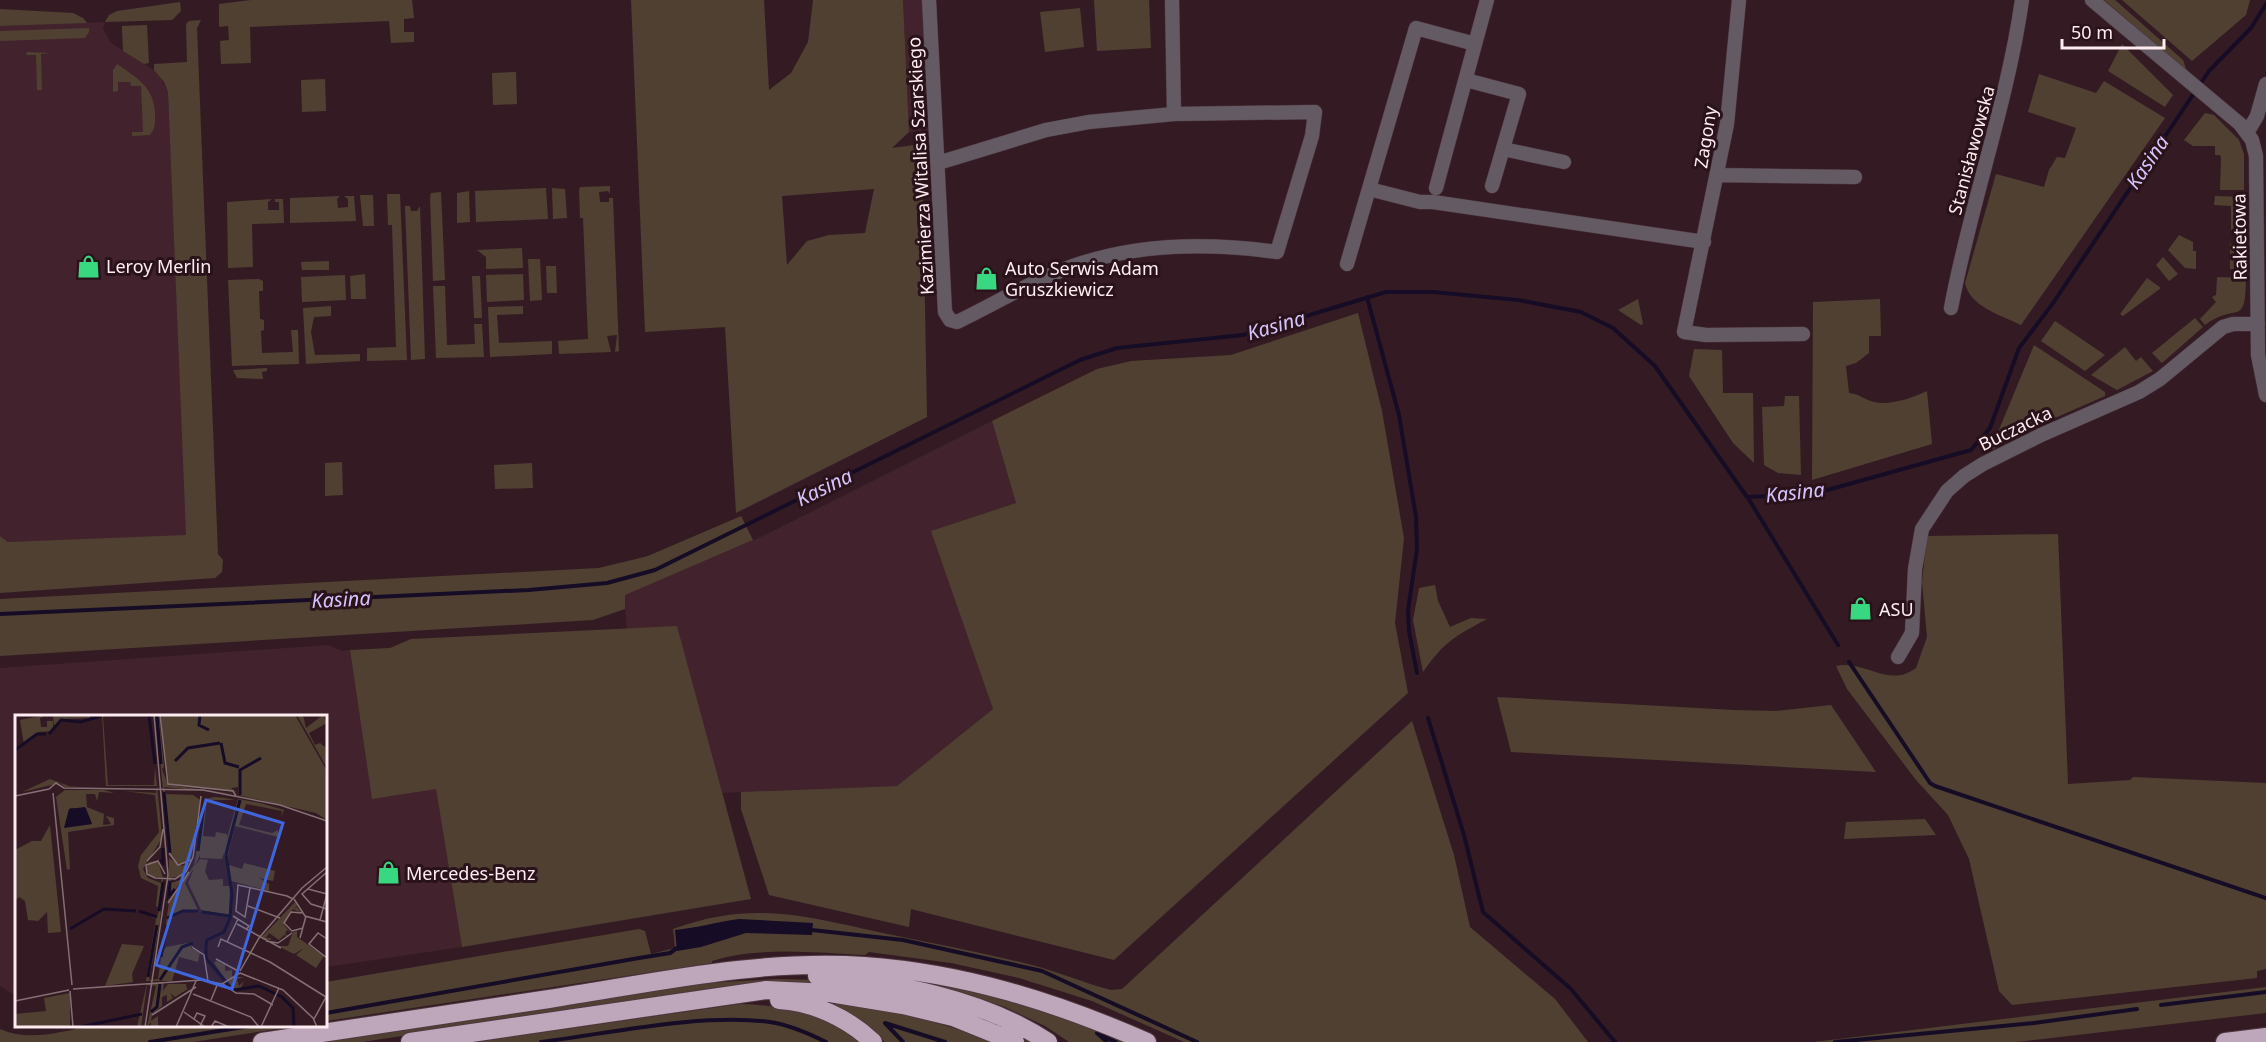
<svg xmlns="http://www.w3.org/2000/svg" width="2266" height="1042" viewBox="0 0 2266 1042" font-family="'Noto Sans',sans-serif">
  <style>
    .built { fill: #42222c }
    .green { fill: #504032; fill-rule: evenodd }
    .water { fill: #160c25 }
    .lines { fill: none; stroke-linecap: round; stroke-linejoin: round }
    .stream { stroke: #160c25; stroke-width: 4 }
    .minor-casing { stroke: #503840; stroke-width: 15 }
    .highway-casing { stroke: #503840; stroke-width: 20 }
    .minor { stroke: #645a63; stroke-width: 14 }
    .highway { stroke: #bea6bb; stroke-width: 18 }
    .labels { text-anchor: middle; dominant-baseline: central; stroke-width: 6; stroke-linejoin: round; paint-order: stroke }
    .street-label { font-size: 18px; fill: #feecf1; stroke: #291219 }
    .poi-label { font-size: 18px; fill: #feecf1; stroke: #291219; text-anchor: start }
    .water-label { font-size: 20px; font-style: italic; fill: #d5c3fb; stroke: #291219 }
    .inset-river { fill: none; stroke: #160c25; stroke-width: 3 }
    .inset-road { fill: none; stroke: #856f75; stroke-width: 1.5 }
    .view { fill: #3f66dc; fill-opacity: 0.15; stroke: #3f66dc; stroke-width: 3 }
    .inset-edge { fill: none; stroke: #feecf1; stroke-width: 3 }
  </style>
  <rect width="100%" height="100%" fill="#341b23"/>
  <path class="built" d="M903,0H922L928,130L909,132Z
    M105,22L103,29L111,43L157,72L168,92L187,536L8,542L0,536V26Z
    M992,421L1016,503L932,531L993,709L897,786L721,793L677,627L627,629L624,595L765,535Z
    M328,645L342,651L350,650L372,798L436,788L462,947L326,967V716H16V996L0,986V668Z"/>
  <path class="green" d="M251,0H412L414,18L404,19V32H414V42L391,43L389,21L250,27L251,63L221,64L220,41L229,40L228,26L219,27V4Z
    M631,0H764L769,90L791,73L808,42L813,0H903L909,132L892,148L922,144L927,417L736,513L725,327L645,332ZM874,189L865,233L829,235L807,241L787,265L782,196Z
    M1094,0H1149L1151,48L1097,51Z
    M2104,0H2115L2183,60L2187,71Z
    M2122,0H2250L2246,15L2192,61Z
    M180,2L181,11L172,20L105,22L109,15L117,11Z
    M1080,8L1084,47L1045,52L1040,12Z
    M0,9L73,13L83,18L87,23L0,26Z
    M201,20L197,28L218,554L223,560L222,572L215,578L0,593V536L8,542L186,535L168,92L164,82L154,70V64L187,62L186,24L189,21Z
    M147,25L149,63L144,64L123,51L122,29V26Z
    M89,28V32L85,38L0,41V31Z
    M2122,44L2173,95L2165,107L2108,71Z
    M27,52L51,53L41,54L42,90H37L36,55H26Z
    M117,64C137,78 154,87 155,113C155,122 156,128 150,135L132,136V132H143L141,86H131L130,82H118V91L113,92V70Z
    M516,72L517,104L493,105L492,73Z
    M2039,74L2096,93L2104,81L2165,118L2021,325C2001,315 1970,307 1965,283L1996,174L2044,187L2049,170L2057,157L2065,158L2076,128L2028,112Z
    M325,79L326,111L302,112L301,80Z
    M2205,113L2214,115L2239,140L2244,154V190H2220L2221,158L2220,155H2215V146H2193L2184,140Z
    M610,186V194L608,191L599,192L600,202H609V198H613L619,351L615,352L617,335L607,336L611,352L559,354L558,341L588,339L583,218H580L579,190L580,187Z
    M546,188L548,219L476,222L475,191Z
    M552,188L565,189L567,218L553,219Z
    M469,191L470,222L457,223V193Z
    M441,192L445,280L433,281L430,197L431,193Z
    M387,194H400L407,360L367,361V348L396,347L392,225H388Z
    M360,195H373L374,226H363Z
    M340,196L337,199L338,208L348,207V199L344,196H354L356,221L290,223V198Z
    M2215,196L2244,197L2245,232L2231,231V206L2214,205Z
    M272,199L268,202V210H279V202H275V199H283L284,223L252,224L253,267L228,268L227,202Z
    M405,206H410L411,211H417L420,206L425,359L411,360Z
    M2179,235L2193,242V251H2196V269L2185,268L2168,250Z
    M2230,244H2245V270L2230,269Z
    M522,248L523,268L486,269V257L477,250Z
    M2163,257L2178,274L2169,281L2156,265Z
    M528,259H540L542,300L530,301Z
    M329,261V270H302L301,262Z
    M546,266H556L557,293H547Z
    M365,274L366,299H351L350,276Z
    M523,274L524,300L487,302L486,275Z
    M345,275L346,300L302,302L301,277Z
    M472,276H480L482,318H474Z
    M2217,277L2246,278C2245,329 2238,301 2205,325L2200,319L2216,302L2212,297L2216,295Z
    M2147,278L2161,288L2123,316L2120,314Z
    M259,279L263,281V291H259L260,319L264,320V330L261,331L262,353L293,352L291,330H298L299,364L232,366L228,280Z
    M433,286H445L447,345L475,344L474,324H482L484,357L436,358Z
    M1638,299L1643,324L1641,325L1618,310Z
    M1880,299L1881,336H1869V353L1856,363L1846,366L1849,393C1858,394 1859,396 1866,399C1883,409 1912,398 1927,391L1932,444L1812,480L1813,302Z
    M331,306V316L314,317L311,332L315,355L360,354V361L306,364L303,308Z
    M523,306V314L497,315L499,343L552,341V354L490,357L488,307Z
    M1358,313L1382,411L1404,538L1395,623L1408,693L1114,960L911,909L909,927L769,895L741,809V792L897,786L993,709L931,531L1016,503L992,421L1097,369L1131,361L1231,355Z
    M2195,318L2203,327L2162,363L2152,353Z
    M2055,321L2105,355L2085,371L2041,341Z
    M2034,345L2105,392V396L2032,428L1992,450L1990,446L1996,437Z
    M2125,347L2136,361L2141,357L2153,371L2117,390L2091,375Z
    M1694,349L1722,350L1723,393H1753L1754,463L1733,443L1689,376Z
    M267,368V371L262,372L263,379L237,378L233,370Z
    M1785,396H1799L1801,475L1778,473L1764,465L1762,407L1784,406Z
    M342,462L343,495L325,496V463Z
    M532,463L533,488L495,489L494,465Z
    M741,516L753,540L625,595V609L593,620L0,656V599L599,568L648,556Z
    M2058,534L2068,784L2130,780L2133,777L2266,783V969L2257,971V978L2012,1005L1999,991L1969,859L1948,815L1916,780L1847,689L1836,666C1865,659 1888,689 1916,668L1927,637L1922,582L1927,536Z
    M1435,585L1438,601L1450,627L1471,618L1487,619C1455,636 1444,642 1423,672L1413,620L1419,588Z
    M677,626L751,899L462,947L436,789L372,799L350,650L390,648L411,639Z
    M1497,697L1734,710L1775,711L1831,705L1876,772L1511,752Z
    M1412,721L1454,855L1470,927L1555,999L1588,1042H1184L1092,1001L1019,978L951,963L869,952L865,955C816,953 760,946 712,961V963L326,1021V982L639,929L645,931L651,954L675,948L673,929C754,899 808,917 888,934C936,944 985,953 1032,965C1059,972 1084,983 1111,990L1122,989Z
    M1925,819L1936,835L1844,839L1846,822Z
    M777,979L822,980L948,1004L1040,1042H1027L951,1012L701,991L362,1042H310L690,984Z
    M918,979L1026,1002L1129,1042H1069L1045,1026L1005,1007Z
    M2266,987V1013L2016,1042H1814Z
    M836,1002C891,1010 943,1023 996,1042H885L862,1021L835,1005Z
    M740,1004C784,1005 824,1014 859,1042H475Z
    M90,1026H297L193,1042H0V1029C29,1042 60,1032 90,1026Z"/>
  <path class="water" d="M739,919L813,923L812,935L746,933L701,947L677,951L675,930C697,928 716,922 739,919Z"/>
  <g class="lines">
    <path class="stream" d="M1367,297L1399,415L1416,517L1417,549L1408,610L1409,631L1417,673
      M1748,498L1838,645
      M0,614L529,590L607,583L655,570L1080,360L1117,348L1243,335L1386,292H1433L1518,300L1581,312L1613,328L1655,366L1747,497L1813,494L1971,450L1990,428L2019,348L2051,306L2209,71L2251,28L2266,4
      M1849,662L1930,783L1935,786L2266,898
      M1428,718L1464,835L1483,912L1571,989L1615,1042
      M812,930L903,940L1042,971L1197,1042
      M2161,1005L2266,992
      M326,1013L639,958L670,953L677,948
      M150,1042L250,1026
      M541,1042C611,1033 701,1013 770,1022C790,1025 808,1033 826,1042
      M903,1042L885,1023L945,1042
      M1107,1042L1097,1033L1116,1042
      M1835,1042L2034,1023L2137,1009"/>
    <defs>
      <path id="minor" d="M929,0L945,312L950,320L957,322C999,302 1038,277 1082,263C1144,243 1213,243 1277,252L1312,136L1315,112L1174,114L1089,122L1046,130L938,163
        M1172,0L1174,114
        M1739,0L1727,124L1684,332L1706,335L1803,334
        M2092,0L2240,124L2252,140L2256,156L2258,355L2266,395
        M1466,80L1519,94L1492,186
        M2247,133L2257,116L2266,84
        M1503,149L1564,162
        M1718,175L1855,177
        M1436,188L1487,0
        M1369,189L1420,202H1433L1704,242
        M1347,264L1416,28L1475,44
        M1951,308C1970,205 2007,105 2022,0
        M1898,657L1912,633L1915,569L1922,529L1947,491L1964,476L1983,464L2041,435L2139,392L2160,379L2223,327L2233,324H2258"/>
      <path id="highway" d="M817,976C896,983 981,998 1048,1042
        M779,1000C813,1002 848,1018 873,1042
        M262,1042C357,1028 453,1014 549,999C653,983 758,959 864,966C964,973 1056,1002 1147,1042
        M410,1042L766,990L830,993L903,1005L953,1017L1015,1042
        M2225,1042L2266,1037"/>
    </defs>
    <use href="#minor" class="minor-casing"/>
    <use href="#highway" class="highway-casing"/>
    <use href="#minor" class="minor"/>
    <use href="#highway" class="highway"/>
  </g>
  <defs>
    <symbol id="shop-bare" viewBox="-9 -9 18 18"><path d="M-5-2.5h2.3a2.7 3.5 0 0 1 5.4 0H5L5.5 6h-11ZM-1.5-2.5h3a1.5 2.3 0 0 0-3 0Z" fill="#38d880" stroke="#291219" stroke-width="2.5" paint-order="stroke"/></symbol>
  </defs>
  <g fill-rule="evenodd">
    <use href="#shop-bare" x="72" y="250" width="33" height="33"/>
    <use href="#shop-bare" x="970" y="262" width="33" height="33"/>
    <use href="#shop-bare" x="1844" y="592" width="33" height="33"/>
    <use href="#shop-bare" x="372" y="856" width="33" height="33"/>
  </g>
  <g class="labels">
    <g class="street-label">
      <text transform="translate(1705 137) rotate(-81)">Zagony</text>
      <text transform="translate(1971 150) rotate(-75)">Stanisławowska</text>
      <text transform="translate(920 166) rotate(-93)">Kazimierza Witalisa Szarskiego</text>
      <text transform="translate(2239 237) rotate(-91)">Rakietowa</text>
      <text transform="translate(2015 428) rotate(-26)">Buczacka</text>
    </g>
    <g class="poi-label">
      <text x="106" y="266">Leroy Merlin</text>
      <text x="1005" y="268">Auto Serwis Adam<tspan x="1005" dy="21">Gruszkiewicz</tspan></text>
      <text x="1879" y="609">ASU</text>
      <text x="406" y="873">Mercedes-Benz</text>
    </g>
    <g class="water-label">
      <text transform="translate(2147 162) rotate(-56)">Kasina</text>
      <text transform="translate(1276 325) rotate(-16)">Kasina</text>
      <text transform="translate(824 487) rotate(-26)">Kasina</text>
      <text transform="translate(1795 492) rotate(-6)">Kasina</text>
      <text transform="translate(341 599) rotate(-3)">Kasina</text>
    </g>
  </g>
  <g transform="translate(15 715)">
    <rect width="312" height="312" fill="#341b23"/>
    <path d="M31,0L25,3L26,12H32V6H38V16L24,17L9,30L5,5ZM38,0H75V3L49,4L39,11ZM87,0H93L88,2L93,70H139L140,52L145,99L147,123L128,154L133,163L146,168L147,162H136L131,155L134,147L143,146L148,163L145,207L134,265L143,264L154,187L179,150L191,86L194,83L200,82L210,83L220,85H192L188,121L200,122L201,117L212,119V123L223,84L245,88L269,95L266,102L267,96L231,89L224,110L257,118L263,115V122L220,111L213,139L214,150L227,154L229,148L260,156L258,166L244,163L254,169V176L216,166L209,138L207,144L185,143V140L180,151L185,144L193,145L190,156L194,165L208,164V171H215L214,200L186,195L173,168L179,153L170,168L183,195H167L154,201L147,239L151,232L178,227L176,233L185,237L183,247L164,242L157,266H131L141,204L124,196L142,201L145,194L141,191L143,171L126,163L123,151L126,140L144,117L140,80L109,76L141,78L142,71H91ZM141,0H144L149,52L147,54L153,70L220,79L149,72L151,79L178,80L185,85L176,144L163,149L154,140ZM145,0H280L312,56V105L301,98L223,80V72L216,73L221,77L154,69ZM282,0H288L291,13L308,0L312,8L294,18L300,30L305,28L311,33L310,29L312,53ZM35,64L54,71H65L50,72L45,68L7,77ZM50,75H89L99,78L84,77L82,86L80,79H71L72,92L89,99L88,110L96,109L91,101L99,103V110L53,117L55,154L52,155L41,82ZM55,93H71L77,109L50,112ZM35,110L46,217L33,218L32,197L23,206L13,205L10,186L4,182L0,186V135L17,126H26ZM154,143L167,151L176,147L166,161L155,163L157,168L167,164L153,186ZM280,187L282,191L278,194L282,192L286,198L278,194L268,209L276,218L272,215L270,219L275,222L269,220L264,225L254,218L251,223H256V225L246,223ZM282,216V222L309,241L301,253L281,240L289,233L279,239L263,231H273L278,217ZM107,229L129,231L117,259L118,267L90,271ZM201,246L210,250V256L217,255V262H229L222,264L224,271L229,266L225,275L216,272L199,248ZM149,267L148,276L153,269H171L172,274L176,272L160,282L155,278L158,283L152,287V280L147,282V291L137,300L136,306L143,301V310L150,312H136V307L132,312L141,271L132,270L126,312H122L132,268ZM55,278V312H0V299L31,296L29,283Z" fill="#504032" fill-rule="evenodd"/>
    <path d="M70,92L77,109L49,113L54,94Z" fill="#160c25"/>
    <path class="inset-river" d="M134,0L140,49M142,0L146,49M185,0L184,10L194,15M34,19L46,5L66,7L86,1M206,28L210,48L224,52M0,35L22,19H31M160,46L173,33L205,28M149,77L155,138M225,80V55L246,43M183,136L189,90M145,145L148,148V133M155,166L154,181L160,174M124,196L142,202M144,196L148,167M187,197L215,201M152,203L168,196H183M55,214L89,194L121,196M146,242L152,210M133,262L142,210M145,265L167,232L178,228M215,272L191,243V230L192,225L209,217L215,203L217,179L211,139L225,85M219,275L244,271L267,282L278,293L279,312M136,297L142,292L145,269M65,312L127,299"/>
    <path class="inset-road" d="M145,0L153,69L218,76L221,81M38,78L57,270M0,81L34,74L41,68L49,73L188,75L265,90L312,106M154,138L163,150L176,145M132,146L145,132L148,114M312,157L287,179L296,189L312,194M150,159L143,146L131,150L132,159L140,163L160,164L171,157L178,142L186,81M235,173L230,202L221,196L223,170L272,181L278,184M293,174L312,179M279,184L290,201L312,207M153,188L174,157M233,191L265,203M287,198L276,197L269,208L277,216L288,213M218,201L234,211L231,215M305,205L312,179M222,209L266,233M285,223L291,201M312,224L303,218L294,229L312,243M251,226L263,228L277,218M212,227L223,204M177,232L189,240L193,266M203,232L206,224L255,247L311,282M201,244L223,256M225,256L244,223L287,173L312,152M225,258L268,275L298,303L302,312M208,269L221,278L239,279L258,290M58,274L187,265L207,269L225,258M55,276L58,312M178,279L236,302L244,312M196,285L203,268M0,286L54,275M169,297L190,312M137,300L181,272M179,304L182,298L190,301L185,311M299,304L311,282M130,312L153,160L139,0M161,312L181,266M196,312L200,306L214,312M246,312L264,273"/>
    <path class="view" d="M191,85L268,108L217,274L141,250Z"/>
    <rect width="312" height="312" class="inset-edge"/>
  </g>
  <path d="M2062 39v9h102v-9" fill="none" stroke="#feecf1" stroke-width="3"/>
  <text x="2071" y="39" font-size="18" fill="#feecf1" stroke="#291219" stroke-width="4.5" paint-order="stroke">50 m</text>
</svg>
